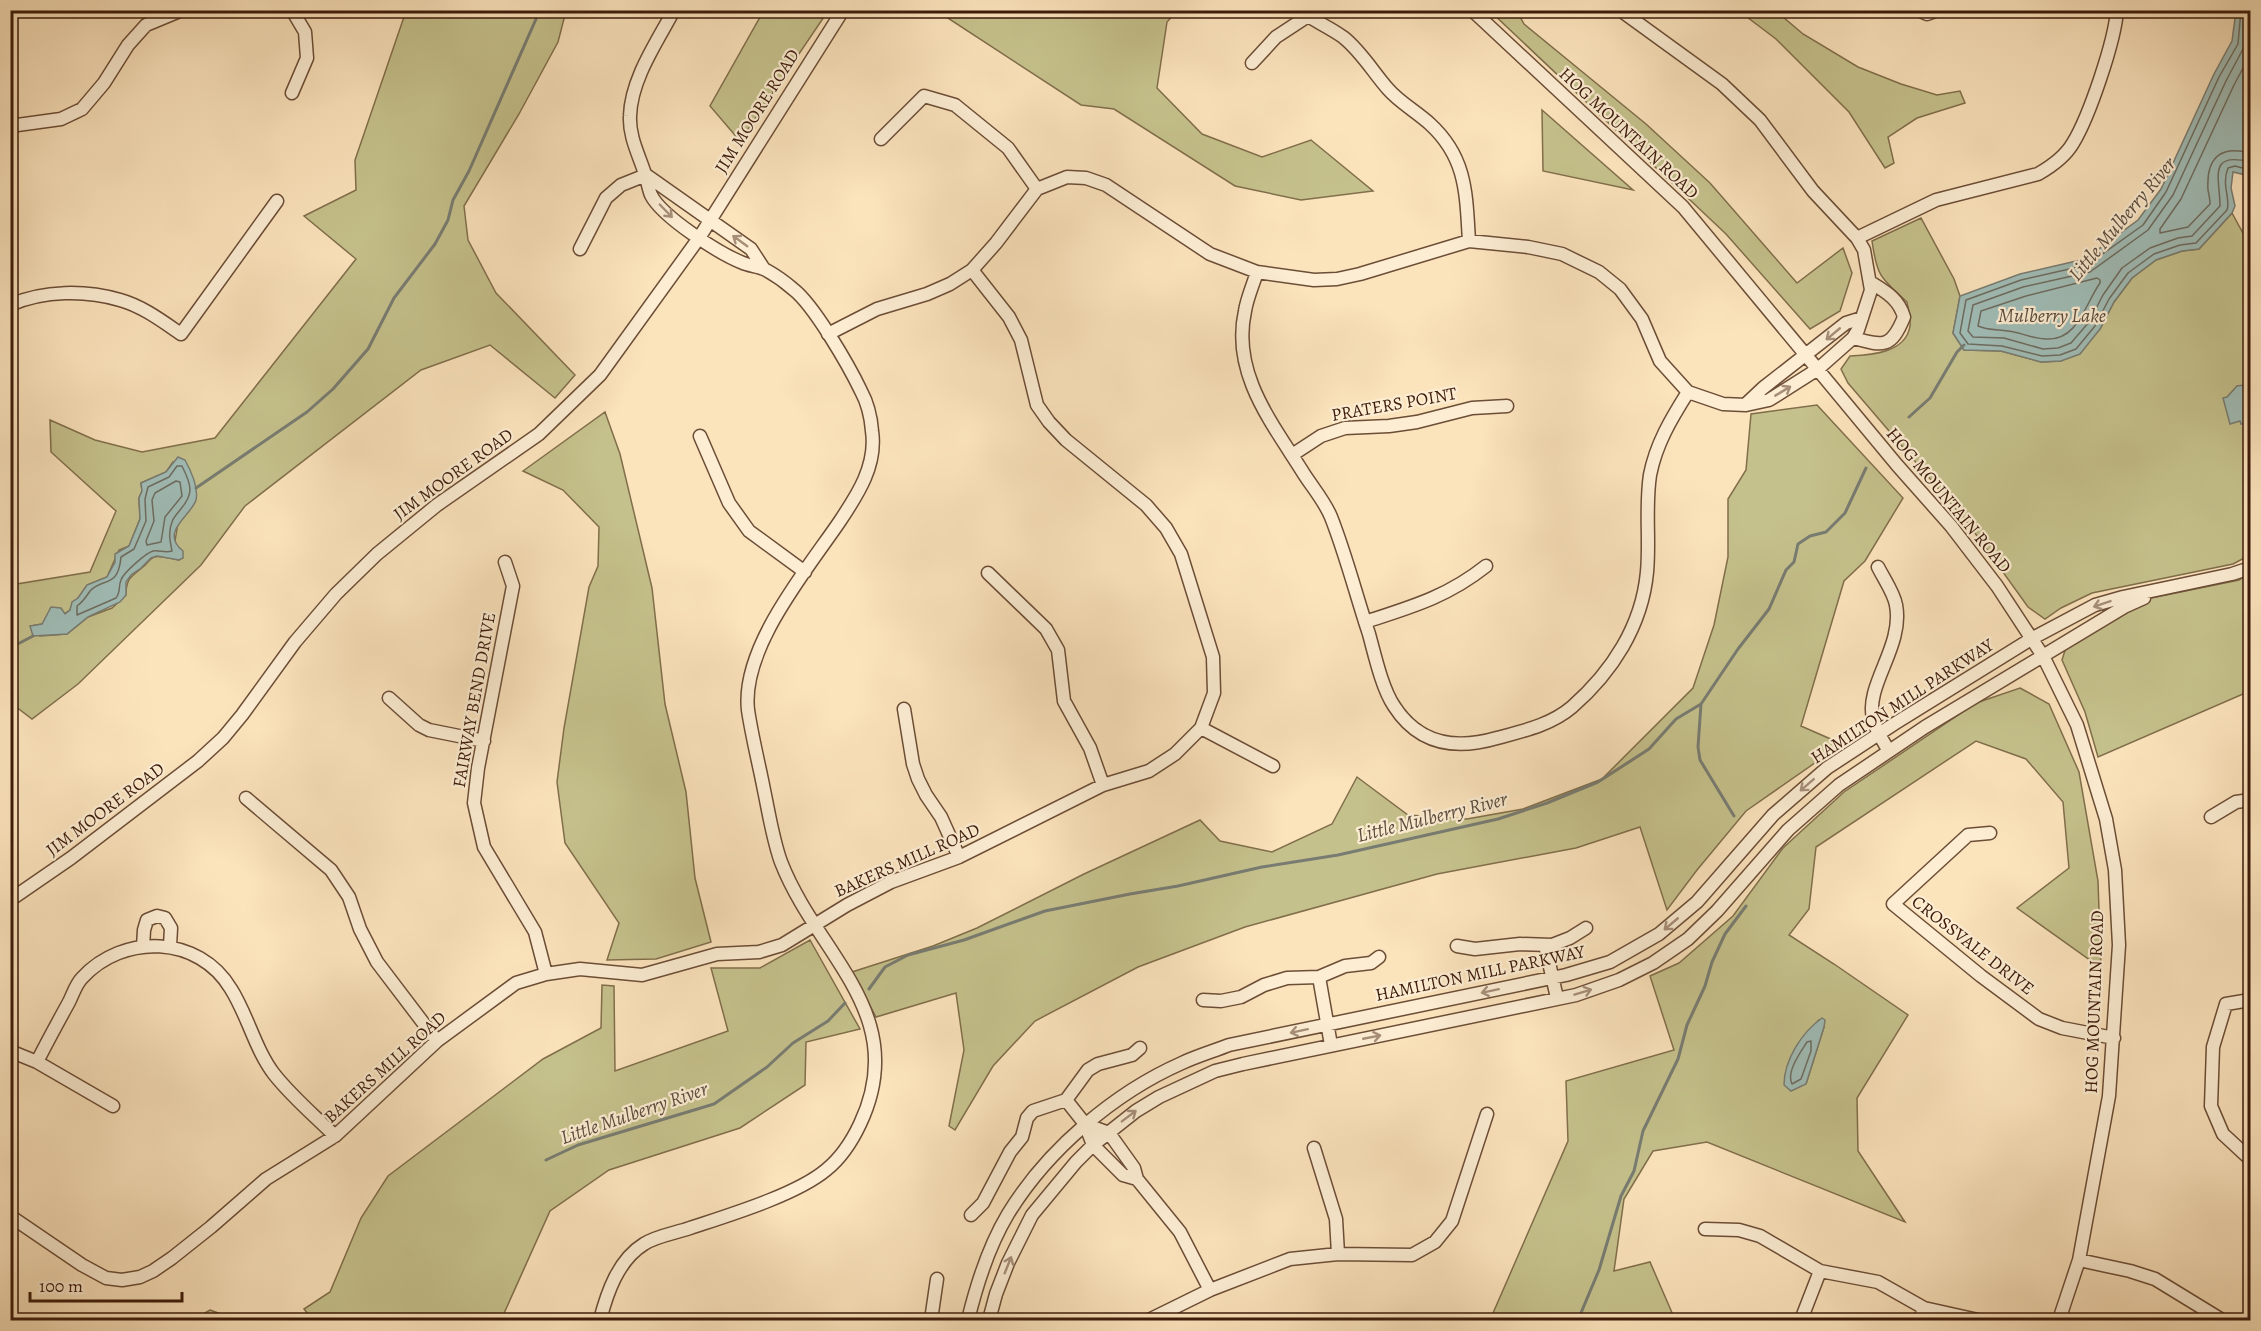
<svg xmlns="http://www.w3.org/2000/svg" width="2261" height="1331" viewBox="0 0 2261 1331" font-family="Alegreya,serif">
  <style>
    .green { fill: #c5c18c; stroke: #816e4b; stroke-width: 1.5; fill-rule: evenodd }
    .water { fill: #a0bdb7; stroke: #787c72; stroke-width: 1.5 }
    .lines { fill: none; stroke-linecap: round; stroke-linejoin: round }
    .shore { stroke: #6e6c60; stroke-width: 1.5 }
    .stream { stroke: #787c72; stroke-width: 3 }
    .minor-casing { stroke: #6c4d36; stroke-width: 15 }
    .minor { stroke: #fcedd3; stroke-width: 12 }
    .oneway { stroke: #a68e79 }
    .labels { text-anchor: middle; dominant-baseline: central; stroke-width: 4.5; stroke-linejoin: round; paint-order: stroke }
    .street-label { font-size: 18px; fill: #3d1b0a; stroke: #fcedd3 }
    .water-label { font-size: 20px; font-style: italic; fill: #5b4c3e; stroke: #fcedd3 }
  </style>
  <rect width="100%" height="100%" fill="#fbe3bc"/>
  <filter id="stains"><feTurbulence type="fractalNoise" baseFrequency=".00333" numOctaves="4"/><feColorMatrix values="0 0 0 0 .2 0 0 0 0 .09 0 0 0 0 .02 0 0 0 .5 -.17"/></filter>
  <radialGradient id="worn" r=".72"><stop offset=".6" stop-color="#630" stop-opacity="0"/><stop offset="1" stop-color="#630" stop-opacity=".3"/></radialGradient>
  <path class="green" d="M764,10L828,11L740,141L710,106Z
    M406,11H566L558,42L519,114L464,206L468,240L496,293L575,375L555,398L490,345L421,370L245,506L201,565L78,684L32,719L11,703L10,619L17,584L90,572L116,511L51,452L50,420L95,440L142,452L215,438L356,259L304,216L356,190L355,160ZM173,462L195,502L178,523L175,541L179,560C172,559 161,555 154,557C149,559 147,564 143,567C131,577 126,578 126,595L112,608L88,617L67,634L40,636L31,626L42,624L64,614L70,610L87,585L107,577L119,550L129,546L140,519L139,498L142,491L141,483L166,472Z
    M937,11H1177L1167,22L1157,88L1202,134L1262,157L1311,140L1373,191L1301,200L1235,186L1114,109L1081,105Z
    M1490,11H1517L1524,24L1646,124L1710,183L1797,283L1843,248L1852,273L1840,311L1810,329L1726,234Z
    M1739,11H1776L1803,34L1858,67L1901,84L1937,95L1960,91L1965,103L1917,118L1888,137L1894,163L1885,168L1849,112L1776,39Z
    M1542,110L1633,190L1543,171Z
    M2232,213L2250,246V555L2233,564L2092,593L2061,608L2045,619L2028,607L1967,522L1848,383L1841,369L1850,356C1871,355 1906,353 1910,326C1911,319 1908,309 1907,302C1881,278 1877,277 1872,241L1921,218L1954,279L1960,296L1953,333L1964,350L2001,351L2041,362L2061,361L2100,329L2114,302L2132,278L2156,260L2182,251L2199,249Z
    M1817,405L1903,498L1865,561L1844,581L1801,726L1842,744L1746,811L1697,870L1667,910L1640,827L1576,848L1437,874L1245,927L1138,967L1035,1021L993,1066L955,1130L949,1126L964,1050L956,993L876,1017L852,972L933,946L977,928L1084,874L1200,820L1220,841L1272,852L1332,824L1357,777L1408,815L1467,819L1523,809L1602,779L1693,688L1714,625L1728,557V499L1746,470L1751,414Z
    M605,412L620,454L652,588L665,704L686,792L695,878L711,942L656,959L607,960L619,923L565,843L557,782L564,728L589,587L598,566L599,527L563,490L523,471Z
    M2250,573V691L2098,757L2085,712L2062,660L2066,647L2133,605L2151,598L2239,580Z
    M2020,688L2049,704L2079,772L2098,881L2101,968L2017,908L2069,868L2063,802L2026,759L1976,741L1816,847L1809,909L1789,935L1834,964L1908,1015L1857,1098L1858,1151L1905,1222L1707,1142L1653,1151L1624,1199L1614,1271L1650,1262L1673,1315L1690,1320H1490L1568,1141L1566,1081L1674,1050L1650,976L1679,963L1733,916L1783,848L1844,792L1976,703ZM1819,1020L1824,1027L1806,1084L1817,1022Z
    M810,940L860,1029L806,1042L805,1085L740,1128L609,1170L550,1211L501,1320H313L304,1309L330,1292L361,1218L388,1176L543,1059L601,1028L602,985L614,986L615,1071L728,1031L711,968H760Z
    M210,1310L237,1320H192Z"/>
  <path class="water" d="M2236,11H2250V176L2233,172L2231,188L2235,206L2232,213L2199,249L2182,251L2156,260L2132,278L2114,302L2100,329L2080,354L2061,361L2041,362L2001,351L1964,350L1953,333L1960,296L2020,274L2085,259L2138,220L2161,189L2214,74L2232,41Z
    M2244,385L2250,389V422L2241,424L2240,421L2230,424L2223,398L2227,397L2237,386Z
    M178,457L185,460C191,471 199,487 196,500C191,516 159,532 183,551V558L179,560L157,556L151,558L141,568L131,575L126,582V595L120,602L88,617L67,634L33,636L30,626L42,624L51,607L61,608L65,614L70,610L72,602L78,598L87,585L107,577L115,562V554L129,546L140,519L139,498L142,491L141,483L166,472Z
    M1822,1018L1825,1020L1824,1027L1806,1084L1791,1091L1784,1085C1784,1060 1802,1032 1822,1018Z"/>
  <g class="lines">
    <path class="shore" d="M2241,10L2238,44L2219,77L2166,192L2143,225L2087,265L2021,280L1966,300L1960,333L1968,344L2002,346L2042,356L2060,355L2076,349L2095,326L2109,299L2128,273L2154,254L2180,245L2196,243L2227,210C2231,199 2221,185 2228,168L2235,166L2250,170
      M2249,10L2244,47L2226,81L2173,195L2148,230L2090,272L2023,287L1973,305L1968,331L1973,337L2004,338L2043,349L2058,348L2071,343L2089,322L2103,295L2122,268L2150,248L2178,238L2192,236L2220,206C2220,179 2207,151 2250,162
      M2250,55L2234,85L2181,199L2160,229V233L2188,227L2210,204C2210,199 2209,195 2208,190C2206,158 2220,145 2250,153
      M2097,278L2100,280V283C2085,304 2078,341 2046,339C2035,339 2024,334 2014,332C2003,329 1988,331 1978,326L1981,311L2026,296Z
      M177,466H182C192,486 194,494 180,510C177,514 173,518 172,522C168,532 170,541 172,551C165,553 159,550 153,551C146,553 123,573 121,580C118,587 121,592 116,598L77,615V606C83,602 86,597 90,591C103,577 118,589 121,557L134,549L146,521L145,499L148,487L169,477Z
      M176,481L180,482L182,496L165,517L161,542L147,545L146,541L154,521L152,500L155,493Z
      M1811,1041V1051L1801,1079L1792,1084C1786,1072 1800,1053 1807,1042Z"/>
    <path class="stream" d="M1909,417L1930,398L1957,352L1964,345
      M196,488L307,412L333,389L368,349L394,298L435,244L448,220L453,200L469,171L540,10
      M10,648L33,636
      M1701,704L1698,747L1700,760L1734,816
      M869,989L885,967L908,955L964,940L1045,911L1130,894L1178,886L1262,867L1338,855L1498,819L1547,803L1598,782L1649,749L1676,719L1701,704L1738,649L1769,609L1786,570L1794,562L1798,544L1810,536L1826,532L1845,513L1866,468
      M546,1160L578,1145L714,1104L767,1067L793,1043L828,1021L845,1003
      M1578,1320L1599,1270L1621,1196L1634,1171L1643,1131L1678,1059L1687,1025L1705,986L1712,962L1725,934L1746,906"/>
    <defs>
      <path id="minor" d="M1472,10L1683,207L1897,465L1951,526L1997,586L2043,656L2077,725L2106,819L2115,870L2119,945L2109,1096L2079,1260L2059,1320
        M1918,10L1927,14L1938,10
        M1252,63L1276,37L1308,16C1319,23 1332,29 1343,37C1361,51 1373,72 1388,89C1399,102 1417,112 1430,124C1467,158 1466,194 1469,241
        M292,93L307,58L305,32L292,10
        M10,126L61,119L82,109L104,83L128,45L146,25L182,10
        M881,139L924,96L955,105L1008,148L1037,189
        M646,175L751,249L764,269
        M1857,238L1936,200L2038,174C2052,166 2065,157 2073,143C2089,117 2115,41 2117,10
        M580,249L606,198L621,185L646,175
        M1257,272C1253,285 1247,298 1245,311C1231,374 1273,424 1304,474C1313,488 1325,502 1331,517C1346,555 1356,595 1369,634C1375,656 1382,688 1394,706C1419,745 1456,750 1497,738C1523,731 1551,725 1572,707C1612,672 1642,626 1647,572C1650,541 1645,507 1650,475C1656,444 1671,419 1688,392
        M10,305C44,290 86,290 120,300C142,306 162,321 181,334L277,201
        M828,334L877,309L927,294L950,284L972,270L996,243L1037,189L1067,177L1086,178L1106,185L1210,254L1257,272L1314,280L1337,279L1360,274L1469,241L1528,247L1562,254L1599,272L1620,289L1642,319L1660,361L1688,392L1723,404L1746,405L1769,400L1818,369L1853,338L1858,330L1871,290L1864,250L1857,238L1813,191L1760,120L1722,84L1620,10
        M1853,338C1883,346 1891,349 1904,317C1899,299 1886,292 1870,282
        M1746,404L1763,388L1846,323L1862,318
        M700,436L729,503L749,531L805,572
        M1292,455L1321,436L1345,428L1389,426L1417,422L1472,408L1507,406
        M505,562L513,586L478,768L474,803L484,847L535,932L546,974
        M1878,567C1884,579 1894,593 1896,605C1904,646 1865,685 1873,718C1875,730 1883,741 1889,751
        M988,573L1046,629L1058,650L1064,701L1090,748L1103,785
        M1365,622C1411,607 1447,597 1486,566
        M389,698L419,725L429,730L484,741
        M904,709L913,764L918,779L926,795L941,817L959,857
        M1201,728L1273,766
        M246,798L331,870L349,897L360,929L377,962L437,1041
        M2211,817L2236,802L2250,800
        M1990,833L1968,835L1893,904L1981,976L2039,1019L2062,1028L2114,1038
        M10,900L71,858L198,761L223,738L242,715L295,642L336,594L377,554L437,505L539,434L600,375L699,238L843,10
        M1545,945L1557,998
        M1457,946L1475,949L1520,944L1552,945L1570,938L1586,928
        M143,947L144,930L147,920L157,916L165,918L171,928L170,946
        M1319,977L1331,1045
        M1203,1000L1221,1001L1241,997L1264,985L1287,978L1319,977L1345,966L1371,963L1379,957
        M2250,1000L2226,1004L2213,1047L2211,1106L2223,1134L2250,1159
        M10,1051L37,1062L113,1106
        M37,1062C47,1042 58,1022 69,1002C73,994 76,984 82,978C123,933 199,935 231,989C248,1016 255,1049 274,1074C292,1097 315,1116 335,1136
        M1066,1100L1085,1124
        M1085,1124L1109,1133L1134,1168L1137,1179L1123,1175L1093,1145Z
        M1314,1148L1336,1219L1338,1254
        M1137,1179L1180,1232L1210,1290
        M971,1215L983,1203L1010,1152L1022,1137L1027,1118L1033,1111L1066,1100L1088,1070L1098,1064L1132,1055L1140,1048
        M10,1216L82,1265L106,1278L122,1280L140,1277L153,1271L172,1258L211,1227L266,1179L335,1136L437,1041L516,983L546,974L580,969L642,975L717,954L759,952L782,945L847,905L891,882L959,857L1103,785L1149,771L1175,754L1201,728L1214,693L1213,657L1181,554L1166,528L1146,505L1066,440L1049,422L1037,405L1021,340L1009,317L972,270
        M1705,1229L1739,1230L1760,1236L1820,1271L1878,1282L1924,1308L1978,1320
        M2079,1260L2130,1271L2155,1279L2222,1320
        M600,1320C607,1293 618,1260 644,1244C656,1236 676,1233 690,1228C729,1215 796,1195 826,1170C841,1158 852,1141 860,1124C912,1014 817,955 781,862C773,840 769,814 764,790C759,764 752,737 748,710C741,648 806,571 840,521C858,494 877,465 872,431C871,418 867,402 861,391C849,366 814,305 793,289C785,282 775,275 766,270C759,266 750,266 743,263C720,254 662,217 651,195C648,188 647,178 644,171C638,153 629,136 630,116C631,79 657,42 674,10
        M931,1320L937,1279
        M968,1320C976,1287 990,1244 1008,1214C1047,1150 1114,1093 1182,1063C1197,1056 1214,1051 1229,1045L1566,975L1610,962L1659,934L1697,902L1773,815L1827,768L1894,724L2031,639L2095,605L2123,597L2232,574L2250,568
        M989,1320L996,1294L1008,1263L1032,1215L1076,1162L1093,1145L1136,1111L1159,1097L1215,1071L1243,1064L1576,995L1619,980L1653,963L1688,939L1717,911L1788,830L1839,785L1925,727L2124,607L2144,598
        M1149,1320L1210,1290L1290,1259L1338,1254L1412,1255L1435,1242L1452,1221L1487,1114
        M1801,1320L1820,1271
        M1920,1320L1924,1308"/>
    </defs>
    <use href="#minor" class="minor-casing"/>
    <use href="#minor" class="minor"/>
  </g>
  <defs><path id="oneway-shaft" d="M-6 0H5M1.5-3L5.5 0L1.5 3" fill="none" stroke-width="1.6" stroke-linecap="round" stroke-linejoin="round" transform="scale(1.5)"/></defs>
  <g class="oneway">
    <use href="#oneway-shaft" transform="translate(666 211) rotate(46)"/>
    <use href="#oneway-shaft" transform="translate(740 241) rotate(-144)"/>
    <use href="#oneway-shaft" transform="translate(1833 334) rotate(140)"/>
    <use href="#oneway-shaft" transform="translate(1783 391) rotate(-31)"/>
    <use href="#oneway-shaft" transform="translate(2102 604) rotate(161)"/>
    <use href="#oneway-shaft" transform="translate(1807 785) rotate(139)"/>
    <use href="#oneway-shaft" transform="translate(1671 924) rotate(140)"/>
    <use href="#oneway-shaft" transform="translate(1490 991) rotate(168)"/>
    <use href="#oneway-shaft" transform="translate(1583 992) rotate(-17)"/>
    <use href="#oneway-shaft" transform="translate(1299 1031) rotate(168)"/>
    <use href="#oneway-shaft" transform="translate(1372 1037) rotate(-11)"/>
    <use href="#oneway-shaft" transform="translate(1129 1116) rotate(-37)"/>
    <use href="#oneway-shaft" transform="translate(1008 1265) rotate(-68)"/>
  </g>
  <g class="labels">
    <g class="street-label">
      <text transform="translate(757 111) rotate(-58)">JIM MOORE ROAD</text>
      <text transform="translate(1629 133) rotate(43)">HOG MOUNTAIN ROAD</text>
      <text transform="translate(1394 404) rotate(-10)">PRATERS POINT</text>
      <text transform="translate(453 474) rotate(-36)">JIM MOORE ROAD</text>
      <text transform="translate(1949 500) rotate(50)">HOG MOUNTAIN ROAD</text>
      <text transform="translate(474 700) rotate(-80)">FAIRWAY BEND DRIVE</text>
      <text transform="translate(1902 701) rotate(-33)">HAMILTON MILL PARKWAY</text>
      <text transform="translate(105 809) rotate(-37)">JIM MOORE ROAD</text>
      <text transform="translate(907 860) rotate(-24)">BAKERS MILL ROAD</text>
      <text transform="translate(1973 945) rotate(38)">CROSSVALE DRIVE</text>
      <text transform="translate(1480 973) rotate(-12)">HAMILTON MILL PARKWAY</text>
      <text transform="translate(2094 1002) rotate(-88)">HOG MOUNTAIN ROAD</text>
      <text transform="translate(385 1067) rotate(-42)">BAKERS MILL ROAD</text>
    </g>
    <g class="water-label">
      <text transform="translate(2122 219) rotate(-50)">Little Mulberry River</text>
      <text x="2052" y="315">Mulberry Lake</text>
      <text transform="translate(1432 817) rotate(-14)">Little Mulberry River</text>
      <text transform="translate(634 1113) rotate(-19)">Little Mulberry River</text>
    </g>
  </g>
  <rect width="2261" height="1331" fill="none" stroke="#fbe3bc" stroke-width="36"/>
  <rect x="12" y="12" width="2237" height="1307" fill="none" stroke="#3d1b0a" stroke-width="3"/>
  <rect x="18" y="18" width="2225" height="1295" fill="none" stroke="#3d1b0a" stroke-width="1.5"/>
  <path d="M30 1292v9h152v-9" fill="none" stroke="#3d1b0a" stroke-width="3"/>
  <text x="39" y="1292" font-size="18" fill="#3d1b0a" stroke="#fcedd3" stroke-width="4.5" paint-order="stroke">100 m</text>
  <rect width="100%" height="100%" filter="url(#stains)"/>
  <rect width="100%" height="100%" fill="url(#worn)"/>
</svg>
